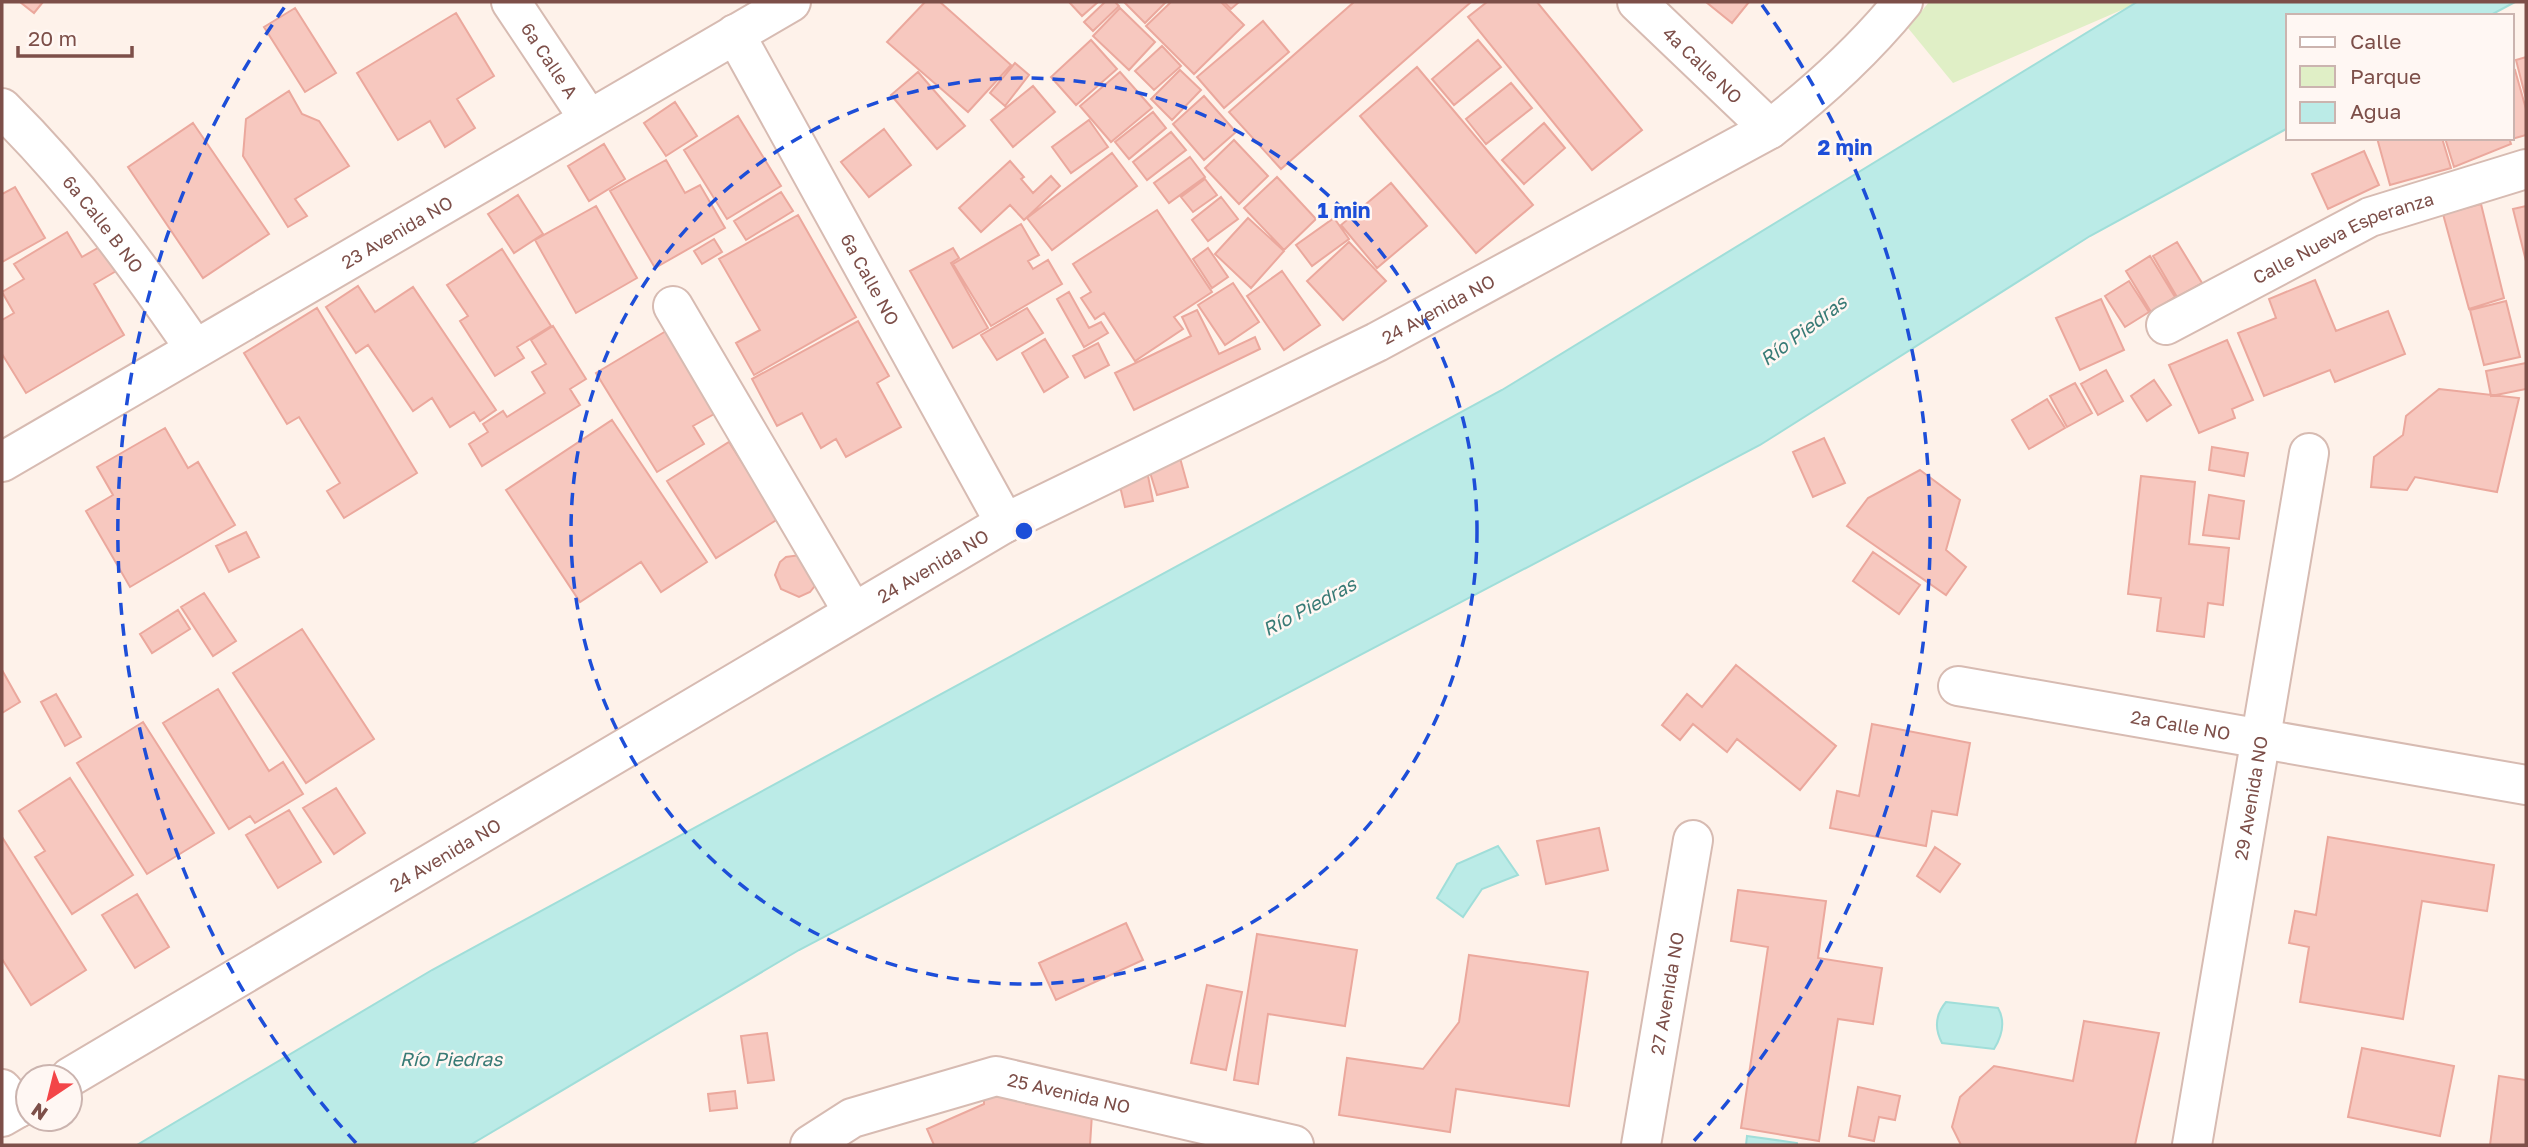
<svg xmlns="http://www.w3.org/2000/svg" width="2528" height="1147" viewBox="0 0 2528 1147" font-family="'Golos Text',sans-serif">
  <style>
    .green { fill: #e0efc6 }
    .water { fill: #bbebe7; stroke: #a0ded9; stroke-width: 2 }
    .building { fill: #f7c8bf; stroke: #eba89d; stroke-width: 2 }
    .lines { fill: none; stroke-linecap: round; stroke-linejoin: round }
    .minor-casing { stroke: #d7bbb2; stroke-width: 42 }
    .tertiary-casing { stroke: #d7bbb2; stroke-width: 42 }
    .minor { stroke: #fff; stroke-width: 38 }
    .tertiary { stroke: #fff; stroke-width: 38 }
    .ring { fill: none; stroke: #1d4ed8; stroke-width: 3.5; stroke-dasharray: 12 9 }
    .labels { text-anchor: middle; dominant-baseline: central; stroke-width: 5; stroke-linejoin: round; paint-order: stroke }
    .street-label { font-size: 18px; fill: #7d4f49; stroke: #fff7f3 }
    .water-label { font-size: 19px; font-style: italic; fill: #387b76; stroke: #fff7f3 }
    .centre { fill: #1d4ed8; stroke: #fff7f3; stroke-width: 3.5 }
    .ring-label { font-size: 21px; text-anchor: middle; font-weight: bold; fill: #1d4ed8; stroke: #fff7f3; stroke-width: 5; stroke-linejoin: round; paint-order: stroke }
  </style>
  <rect width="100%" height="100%" fill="#fef2ea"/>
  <path class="green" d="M1929,2H2140L1953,83L1908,28Z"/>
  <path class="water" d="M2137,2H2515L2489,16H2288V128L2090,236L1760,445L799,950L470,1145H137L432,970L1502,390Z
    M1498,846L1518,875L1482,889L1463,917L1437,898L1457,864Z
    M1946,1002L1998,1008C2006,1022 2002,1036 1994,1049L1942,1043C1934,1028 1935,1015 1946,1002Z
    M1747,1136L1797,1143V1145H1746Z"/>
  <path class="building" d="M20,2H43L34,13Z
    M925,2H940L1011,65L968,112L887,42Z
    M1069,2H1098L1082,16Z
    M1105,2H1115L1119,6L1093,31L1084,22Z
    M1124,2H1166L1145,23Z
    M1171,2H1221L1244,25L1194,74L1146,26Z
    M1224,2H1239L1231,9Z
    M1354,2H1471L1281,169L1229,112Z
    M1487,2H1537L1642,130L1592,170L1468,17Z
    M1706,2H1749L1732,23Z
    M295,8L336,73L305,92L264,27Z
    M1120,8L1155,42L1129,70L1093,36Z
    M456,13L494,76L457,99L475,128L445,147L430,121L398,140L357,73Z
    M1263,21L1289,52L1224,108L1197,77Z
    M1091,40L1117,69L1076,105L1051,77Z
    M1478,40L1501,67L1454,105L1432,79Z
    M1162,46L1181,66L1154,90L1135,71Z
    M2526,57V99L2516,60Z
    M1015,63L1029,75L1005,106L990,93Z
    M1417,67L1533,205L1476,253L1360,116Z
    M1180,70L1201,90L1172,120L1151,99Z
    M2515,70L2526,109V135L2512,139V71Z
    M918,72L965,126L937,149L891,95Z
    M1120,72L1152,108L1111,142L1080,106Z
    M1511,83L1532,108L1486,144L1466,119Z
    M1033,86L1055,112L1013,147L991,120Z
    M289,91L302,114L319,121L349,166L295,199L307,216L288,227L243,156L246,119Z
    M1204,96L1236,132L1204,160L1173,124Z
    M675,102L697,136L666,156L644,123Z
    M1153,112L1166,128L1129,159L1115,142Z
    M738,116L781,186L727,219L684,150Z
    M1089,120L1108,147L1071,173L1052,147Z
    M193,123L269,234L203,278L128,167Z
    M1544,123L1565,148L1524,184L1502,160Z
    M884,129L911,165L869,197L841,162Z
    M1171,132L1186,150L1147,180L1133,162Z
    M2377,138H2442L2451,168L2390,185Z
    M2445,138H2509L2511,144L2454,167Z
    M1234,140L1268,176L1239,204L1205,168Z
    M604,144L625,179L589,201L568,166Z
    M2364,151L2379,185L2328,209L2312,174Z
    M1112,153L1137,186L1052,250L1027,218Z
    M1190,157L1205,177L1169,203L1154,183Z
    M666,160L685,193L700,185L725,228L655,268L610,191Z
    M1010,161L1024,177L1021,179L1033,193L1051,176L1060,186L1024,220L1010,205L981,232L959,208Z
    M1277,177L1316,219L1284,250L1244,208Z
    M1205,179L1217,195L1193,212L1181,197Z
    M1391,183L1427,226L1377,268L1341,225Z
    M15,187L45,238L2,262V194Z
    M781,192L793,211L746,240L734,221Z
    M518,195L543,234L514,253L488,214Z
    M1221,197L1238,219L1208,241L1192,220Z
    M2481,204L2504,298L2469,309L2443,214Z
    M596,206L637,278L576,313L535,240Z
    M2526,206V261L2513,209Z
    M1157,210L1212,292L1174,317L1183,329L1135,361L1104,313L1095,319L1081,298L1091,292L1073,264Z
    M798,215L856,317L754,375L736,343L760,330L719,259Z
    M1248,218L1284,251L1251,288L1215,254Z
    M1334,218L1349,239L1312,266L1296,245Z
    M1021,224L1039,255L1028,261L1033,269L1048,260L1062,284L991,326L953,264Z
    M67,232L82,257L103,245L118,270L94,284L124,335L26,393L2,354V320L14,313L2,292L24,279L14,264Z
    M714,239L722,252L702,264L694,251Z
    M1349,242L1386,281L1343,320L1307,281Z
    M2177,242L2202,283L2177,297L2153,256Z
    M953,248L959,258L951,263L988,328L953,348L910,271Z
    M1208,248L1228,277L1212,288L1193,259Z
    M502,249L551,326L517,347L524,358L495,376L460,321L468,316L447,285Z
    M2150,256L2175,297L2151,312L2126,271Z
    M1282,271L1320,325L1284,350L1247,296Z
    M2315,280L2336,331L2388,311L2405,354L2335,382L2330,370L2264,396L2238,333L2276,318L2269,299Z
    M2129,281L2149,312L2125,327L2105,296Z
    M1233,283L1259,322L1225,345L1198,305Z
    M358,286L375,312L413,287L496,410L480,421L474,412L450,427L432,398L413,411L368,345L356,353L326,307Z
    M1069,292L1089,328L1101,322L1108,333L1084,347L1057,299Z
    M2101,299L2124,350L2080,370L2056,318Z
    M2506,301L2520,357L2484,365L2470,310Z
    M317,308L417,473L344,518L327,491L340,483L299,417L287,424L244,353Z
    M1027,308L1043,333L997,360L981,335Z
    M1197,310L1219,354L1255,337L1260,349L1134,410L1115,373L1191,336L1182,317Z
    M858,321L889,376L877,383L901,427L846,457L836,439L821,448L802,413L777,426L752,379Z
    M553,326L586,379L570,389L580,405L482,466L469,444L488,432L483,424L503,411L507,417L545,393L532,372L546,364L531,340Z
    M666,331L716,413L693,426L704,444L657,472L596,373Z
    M1045,339L1068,377L1044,392L1022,353Z
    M2227,340L2253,400L2232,409L2235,418L2199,433L2169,365Z
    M1098,343L1109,365L1085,378L1073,356Z
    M2526,363V389L2491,396L2486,371Z
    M2106,370L2123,401L2098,415L2081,384Z
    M2154,380L2171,405L2147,421L2131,396Z
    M2075,383L2092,413L2067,427L2050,396Z
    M2439,389L2519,398L2497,492L2415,477L2407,490L2371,487L2374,457L2403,435L2406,416Z
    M2047,399L2065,428L2029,449L2012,420Z
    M612,420L707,562L661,592L641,562L580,602L506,490Z
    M165,428L188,468L198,462L235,525L130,587L86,511L113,495L97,467Z
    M1824,438L1845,483L1813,497L1793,452Z
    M729,442L778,519L716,558L667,481Z
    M2212,447L2248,453L2244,476L2209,470Z
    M1180,458L1188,487L1157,495L1148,466Z
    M1920,470L1960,500L1946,550L1966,567L1946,595L1847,526L1868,498Z
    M1147,471L1153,501L1125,507L1118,478Z
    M2141,476L2195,482L2189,544L2229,548L2223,605L2208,603L2204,637L2157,631L2161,598L2128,594Z
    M2209,495L2244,501L2239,539L2203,535Z
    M246,532L259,557L229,572L216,546Z
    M1873,552L1920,585L1899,614L1853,581Z
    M800,555L818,582L810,592L799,597L781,589L775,575L780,562L786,557Z
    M204,593L236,641L213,656L181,607Z
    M178,610L190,629L152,653L140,634Z
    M302,629L374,739L306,783L233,673Z
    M1736,665L1836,746L1800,790L1737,739L1727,752L1693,724L1680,740L1662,725L1687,694L1702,707Z
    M2,670L20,702L2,713Z
    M218,689L269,771L283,762L303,794L255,823L250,816L229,829L163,723Z
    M56,694L81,737L65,746L41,702Z
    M143,722L214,833L147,874L77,763Z
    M1872,724L1970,743L1957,815L1932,811L1926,846L1830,828L1837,791L1859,796Z
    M70,778L133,875L72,914L35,857L45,851L19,811Z
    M336,788L365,833L334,854L303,808Z
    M289,810L321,862L278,888L246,835Z
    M1599,828L1608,870L1546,884L1537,841Z
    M2,837L86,970L31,1005L2,959Z
    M2328,837L2494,865L2487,911L2422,901L2403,1019L2300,1002L2309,947L2289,943L2295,911L2316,915Z
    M1935,847L1960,864L1940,892L1917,876Z
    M1738,890L1826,901L1818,958L1882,968L1873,1024L1838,1019L1819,1141L1741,1128L1768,947L1731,941Z
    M137,894L169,947L135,968L102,915Z
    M1126,923L1143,960L1056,1000L1039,963Z
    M1257,934L1357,950L1345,1026L1268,1014L1258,1084L1234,1080Z
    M1469,955L1588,972L1569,1106L1456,1089L1450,1132L1339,1115L1347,1058L1423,1069L1459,1022Z
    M1207,985L1242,992L1226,1070L1191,1063Z
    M2084,1021L2159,1033L2135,1145H1961L1952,1127L1960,1097L1994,1066L2073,1081Z
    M767,1033L774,1080L748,1083L741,1036Z
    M2362,1048L2454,1066L2440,1136L2348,1117Z
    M2499,1076L2526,1080V1145H2490Z
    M1858,1087L1900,1096L1895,1120L1879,1117L1874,1141L1849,1136Z
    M1025,1088L1026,1104L1092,1114L1090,1145H934L927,1129L984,1104V1092Z
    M735,1091L737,1108L710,1111L708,1094Z"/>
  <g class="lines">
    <defs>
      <g id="minor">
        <path id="s1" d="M511,2L589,119"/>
        <path id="s2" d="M1637,2L1770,129"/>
        <path id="s3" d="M735,34L1005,523"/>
        <path id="s4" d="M2,108C76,181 136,263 195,349"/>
        <path d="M673,306L853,612"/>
        <path id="s5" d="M2166,325L2370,217L2526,169"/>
        <path id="s6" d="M1958,686L2526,785"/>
        <path d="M2,1089L18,1108"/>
        <path id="s7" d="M810,1145L852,1118L996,1076L1294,1145"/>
        <path id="s8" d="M1641,1145L1693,840"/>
        <path id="s9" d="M2192,1145L2309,453"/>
      </g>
      <g id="tertiary">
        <path id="s10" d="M2,462L791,2"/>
        <path id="s11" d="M70,1077L1005,523L1377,342L1770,129C1819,91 1864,50 1903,2"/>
        <path d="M2,1117L28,1102"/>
      </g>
    </defs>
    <use href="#minor" class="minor-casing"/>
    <use href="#tertiary" class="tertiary-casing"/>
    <use href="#minor" class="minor"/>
    <use href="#tertiary" class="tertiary"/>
  </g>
  <g class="ring">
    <circle cx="1024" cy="531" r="453"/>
    <path d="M356 1143A906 906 0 0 1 286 5M1762 5A906 906 0 0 1 1692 1143"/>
  </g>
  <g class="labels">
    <g class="street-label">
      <text stroke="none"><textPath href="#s1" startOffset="70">6a Calle A</textPath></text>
      <text stroke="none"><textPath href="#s2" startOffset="91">4a Calle NO</textPath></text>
      <text stroke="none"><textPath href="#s4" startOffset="154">6a Calle B NO</textPath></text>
      <text stroke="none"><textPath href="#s10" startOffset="457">23 Avenida NO</textPath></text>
      <text stroke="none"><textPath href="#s5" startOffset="198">Calle Nueva Esperanza</textPath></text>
      <text stroke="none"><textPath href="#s3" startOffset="280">6a Calle NO</textPath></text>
      <text stroke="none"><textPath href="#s11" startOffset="1570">24 Avenida NO</textPath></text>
      <text stroke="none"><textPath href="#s11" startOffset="1003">24 Avenida NO</textPath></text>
      <text stroke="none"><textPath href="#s6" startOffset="226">2a Calle NO</textPath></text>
      <text stroke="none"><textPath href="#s9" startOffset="352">29 Avenida NO</textPath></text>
      <text stroke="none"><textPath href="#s11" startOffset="436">24 Avenida NO</textPath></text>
      <text stroke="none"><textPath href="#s8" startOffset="154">27 Avenida NO</textPath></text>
      <text stroke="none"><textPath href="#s7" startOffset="275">25 Avenida NO</textPath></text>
    </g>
    <g class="water-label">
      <text transform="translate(1803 330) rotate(-37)">Río Piedras</text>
      <text transform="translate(1309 606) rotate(-28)">Río Piedras</text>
      <text x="451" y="1058">Río Piedras</text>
    </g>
  </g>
  <circle cx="1024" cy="531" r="10" class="centre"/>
  <g class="ring-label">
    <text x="1845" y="155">2 min</text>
    <text x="1344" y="218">1 min</text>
  </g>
  <rect width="2528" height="1147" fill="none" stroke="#7d4f49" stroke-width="7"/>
  <rect x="2286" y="14" width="228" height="126" fill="#fff7f3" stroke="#cbb4af" stroke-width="2"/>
  <rect x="2300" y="37" width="35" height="10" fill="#ffffff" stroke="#cbb4af" stroke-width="2"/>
  <text x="2350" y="49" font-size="21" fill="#7d4f49">Calle</text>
  <rect x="2300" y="66" width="35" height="21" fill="#e0efc6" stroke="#cbb4af" stroke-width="2"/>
  <text x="2350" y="84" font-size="21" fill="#7d4f49">Parque</text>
  <rect x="2300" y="102" width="35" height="21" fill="#bbebe7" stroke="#cbb4af" stroke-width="2"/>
  <text x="2350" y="119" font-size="21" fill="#7d4f49">Agua</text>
  <g transform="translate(49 1098) rotate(215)"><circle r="33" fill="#fff7f3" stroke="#cbb4af" stroke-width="2"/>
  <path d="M0-5L12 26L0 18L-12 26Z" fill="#f34548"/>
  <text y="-10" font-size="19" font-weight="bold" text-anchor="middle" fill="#7d4f49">N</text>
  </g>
  <path d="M18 46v10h114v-10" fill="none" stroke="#7d4f49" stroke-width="3.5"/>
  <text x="28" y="46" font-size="21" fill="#7d4f49" stroke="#fff7f3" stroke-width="5" paint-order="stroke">20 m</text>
</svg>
